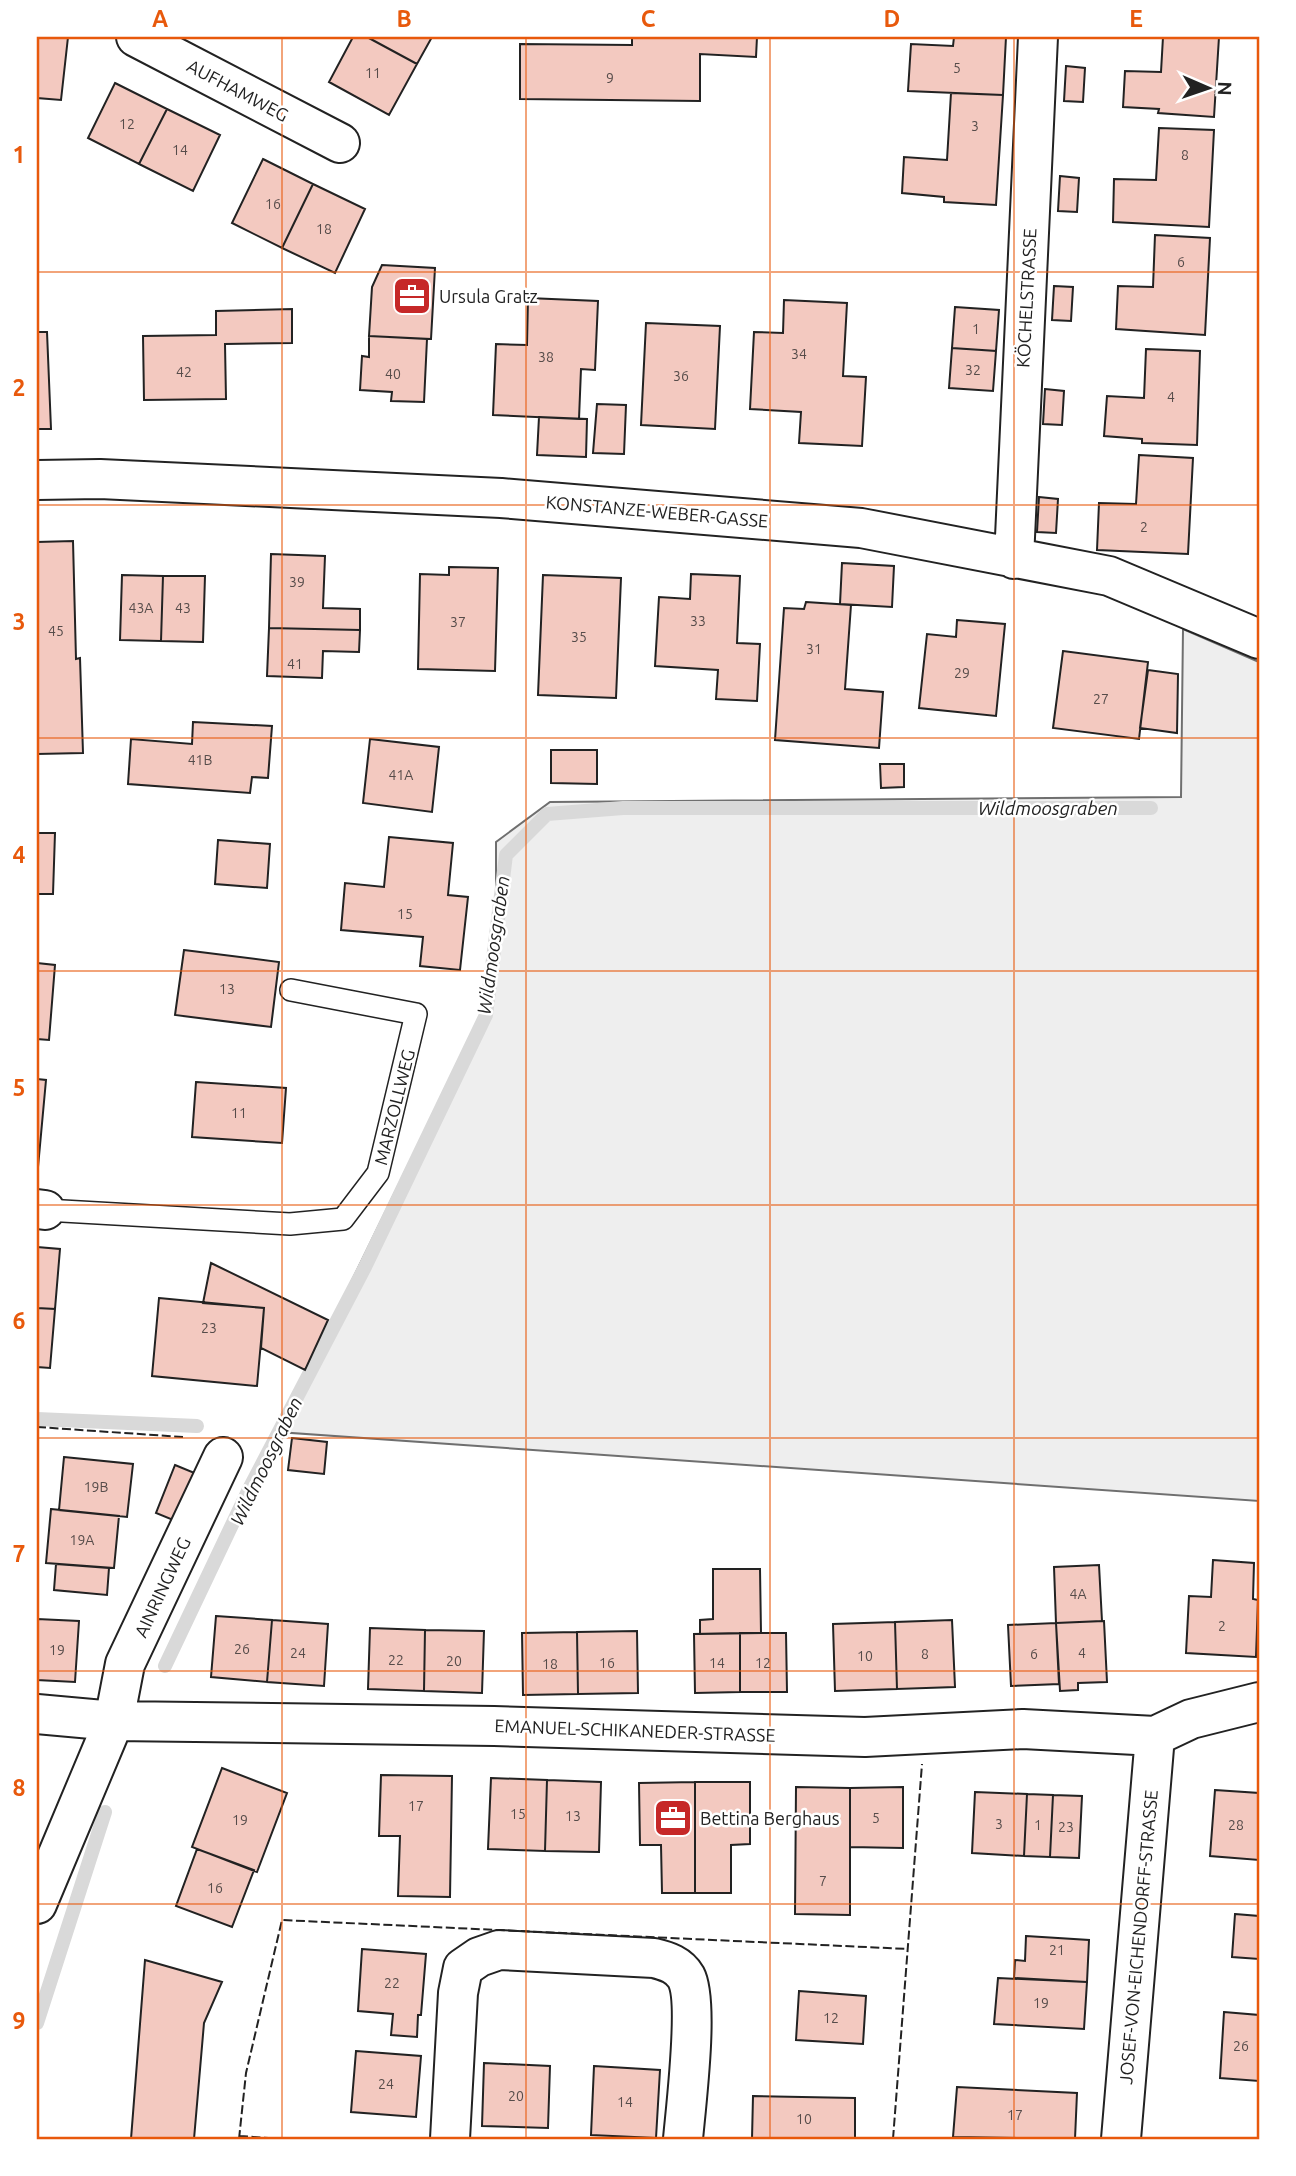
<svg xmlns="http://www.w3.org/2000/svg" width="1296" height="2176" viewBox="0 0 1296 2176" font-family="Ubuntu,sans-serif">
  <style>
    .green { fill: #eee; stroke: #6f6f6f; stroke-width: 2 }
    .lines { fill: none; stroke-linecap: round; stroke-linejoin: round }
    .stream { stroke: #d9d9d9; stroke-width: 14 }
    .building { fill: #f3c9c0; stroke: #222; stroke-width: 2 }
    .lane-casing { stroke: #222; stroke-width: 24 }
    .street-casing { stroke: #222; stroke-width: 42 }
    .lane { stroke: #fff; stroke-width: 21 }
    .street { stroke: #fff; stroke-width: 38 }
    .fence { stroke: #222; stroke-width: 2; stroke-dasharray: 9 3.5; stroke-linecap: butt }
    .grid { fill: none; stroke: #e8590c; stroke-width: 2; stroke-opacity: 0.55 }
    .labels { text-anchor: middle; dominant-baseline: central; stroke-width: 5; stroke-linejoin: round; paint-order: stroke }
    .number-label { font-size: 14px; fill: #564c4a }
    .street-label { font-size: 18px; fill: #222; stroke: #fff }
    .poi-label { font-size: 18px; fill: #222; stroke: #fff; text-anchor: start }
    .water-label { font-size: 19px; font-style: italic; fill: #222; stroke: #fff }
    .neatline { fill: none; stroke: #e8590c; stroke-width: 2.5 }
    .grid-label { font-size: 23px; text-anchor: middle; font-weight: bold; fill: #e8590c }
  </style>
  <rect width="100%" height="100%" fill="#fff"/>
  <path class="green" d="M1183,629L1259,662V1501L278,1432L496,985V842L550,802L1181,797Z"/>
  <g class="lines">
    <path class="stream" d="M37,1419L197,1426
      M165,1666L249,1489L365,1267L486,1015L506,855L547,814L623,808H1151
      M37,2023L105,1812"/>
  </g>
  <path class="building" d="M37,37H68L61,100L37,98Z
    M353,37H367L417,64L389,115L329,82Z
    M367,37H432L417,64Z
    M632,37H757L756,57L700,54V101L520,99V44L632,45Z
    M954,37H1006L1003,95L908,91L911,44L953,46Z
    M1163,37H1219L1214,117L1158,113L1159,109L1123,107L1125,71L1161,72Z
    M1066,66L1085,68L1083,102L1064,101Z
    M115,83L167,109L139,164L88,138Z
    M951,93L1003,95L996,205L944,202V197L902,193L904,157L947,160Z
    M167,109L220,135L193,191L139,164Z
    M1159,128L1214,130L1209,227L1113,222L1114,179L1156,180Z
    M263,159L313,184L282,248L232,223Z
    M1060,176L1079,178L1077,212L1058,211Z
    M313,184L365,209L335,273L282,248Z
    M1155,235L1210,238L1205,335L1116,329L1118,286L1153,287Z
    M382,265L435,268L431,339L369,336L372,287Z
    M1054,286L1073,287L1071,321L1052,320Z
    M528,298L598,301L595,370L581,369L579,419L493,415L496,344L527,345Z
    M784,300L847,303L843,376L866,377L862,446L799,443L801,412L750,409L754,332L783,333Z
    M955,307L999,310L996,351L952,348Z
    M292,309V343L225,344L226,399L144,400L143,336L216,335V311Z
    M646,323L720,326L715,429L641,425Z
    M37,332H47L51,429H37Z
    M369,336L427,339L424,402L391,401L392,392L360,390L362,356L369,357Z
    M952,348L996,351L993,391L949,388Z
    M1146,349L1200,351L1197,445L1142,443V439L1104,436L1107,396L1144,398Z
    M1045,389L1064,391L1062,425L1043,424Z
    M597,404L626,405L624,454L593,453Z
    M539,417L587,419L586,457L537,455Z
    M1139,455L1193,458L1188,554L1097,550L1099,503L1136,504Z
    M1039,497L1058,499L1056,533L1037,532Z
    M73,541L76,659L80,658L83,753L37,754V542Z
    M271,554L325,556L323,608L360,609V630L269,628Z
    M842,563L894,566L892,607L840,604Z
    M449,567L498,568L495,671L418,669L420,574L449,575Z
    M691,574L740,576L737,643L760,644L757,701L716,699L718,670L655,666L659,597L690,599Z
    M122,575L163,576L161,641L120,640Z
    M543,575L621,578L616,698L538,695Z
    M163,576H205L203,642L161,641Z
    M806,602L851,605L845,689L883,692L879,748L775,740L784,608L804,609Z
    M957,620L1005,624L996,716L919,708L927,634L956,637Z
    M269,628L360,630L359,652L323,651L322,678L267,676Z
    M1063,651L1148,662L1139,739L1053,728Z
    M1148,670L1178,674L1177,733L1140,728Z
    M193,722L272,726L268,778L252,777L250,793L128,784L131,739L192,744Z
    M370,739L439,747L432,812L363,803Z
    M551,750H597V784L551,783Z
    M880,764H904V787L881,788Z
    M37,833H55L53,894H37Z
    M389,837L453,843L448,895L468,897L460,970L420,966L423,937L341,930L345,883L384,887Z
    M218,840L270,844L267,888L215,884Z
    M184,950L279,962L271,1027L175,1015Z
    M37,963L55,965L49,1040L37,1039Z
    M37,1079L46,1080L38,1167H37Z
    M196,1082L286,1088L282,1143L192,1137Z
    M37,1247L60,1249L55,1309L37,1308Z
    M211,1263L328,1320L305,1370L261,1348L264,1308L203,1303Z
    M159,1298L264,1308L257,1386L152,1376Z
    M37,1308L55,1309L50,1368L37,1367Z
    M292,1438L327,1442L324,1474L288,1470Z
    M64,1457L133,1464L127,1517L59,1510Z
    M175,1465L197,1474L178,1522L156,1513Z
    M51,1509L119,1516L114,1568L46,1563Z
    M1213,1560L1254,1563L1253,1599L1258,1600L1256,1657L1186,1653L1189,1596L1211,1597Z
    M56,1564L109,1568L107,1595L54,1590Z
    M1099,1565L1102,1621L1056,1623L1054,1567Z
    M713,1569H760L761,1633L700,1634V1620L713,1619Z
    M216,1616L272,1620L267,1682L211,1677Z
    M37,1619L79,1621L75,1682L37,1680Z
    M272,1620L328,1624L324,1686L267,1682Z
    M952,1620L955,1687L897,1689L895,1622Z
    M1104,1621L1107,1682L1078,1683V1690L1060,1691L1056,1623Z
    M895,1622L897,1689L835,1691L833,1624Z
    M1056,1623L1059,1684L1011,1686L1008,1625Z
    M370,1628L425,1630L424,1691L368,1689Z
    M425,1630L484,1631L482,1693L424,1691Z
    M637,1631L638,1693L578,1694L577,1632Z
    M577,1632L578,1694L523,1695L522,1633Z
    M740,1633H786L787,1692H740Z
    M740,1633V1692L695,1693L694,1634Z
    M222,1768L287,1793L257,1872L192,1847Z
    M381,1775L452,1776L450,1897L398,1896L400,1836H379Z
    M491,1778L547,1780L545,1851L488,1849Z
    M547,1780L601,1782L599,1852L545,1851Z
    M695,1782V1893H662L661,1845H640L639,1783Z
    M695,1782H750V1844L731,1845V1893H695Z
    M796,1787L850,1788V1915L795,1914Z
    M903,1787V1848L850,1847V1788Z
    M1215,1790L1259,1793V1860L1210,1856Z
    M975,1792L1027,1794L1024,1856L972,1853Z
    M1027,1794L1053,1795L1050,1857L1024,1856Z
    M1053,1795L1082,1796L1079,1858L1050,1857Z
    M197,1849L254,1870L232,1927L176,1906Z
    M1235,1914L1259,1916V1959L1232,1957Z
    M1026,1936L1089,1940L1087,1982L1014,1978L1015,1960L1025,1961Z
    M362,1949L426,1954L421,2015H418L417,2037L391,2035L393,2014L358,2011Z
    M145,1960L222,1982L204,2023L194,2139H131Z
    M998,1978L1087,1982L1084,2029L994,2024Z
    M799,1991L866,1996L863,2044L796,2040Z
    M1224,2012L1259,2015V2081L1220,2078Z
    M356,2051L421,2056L416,2117L351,2112Z
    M484,2063L550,2066L548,2128L482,2126Z
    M594,2066L660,2070L656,2138L591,2135Z
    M957,2087L1077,2093L1075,2139L953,2137Z
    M753,2096L855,2098V2139H752Z"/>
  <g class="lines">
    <defs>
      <path id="lane" d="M45,1210L290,1224L343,1219L378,1173L416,1014L291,990"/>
      <path id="street" d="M136,37L340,143
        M37,480L100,479L501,498L861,528L1109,576L1259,639
        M1014,559L1038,37
        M37,1209L45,1210
        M37,1714L114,1721L494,1726L865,1737L1023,1729L1155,1736L1191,1719L1259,1702
        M37,1904L114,1721L125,1664L223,1457
        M450,2139L458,1993L463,1968L479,1957L499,1950L654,1958C667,1961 679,1965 686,1977C699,2001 686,2106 683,2139
        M1121,2139L1155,1736"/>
    </defs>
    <use href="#lane" class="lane-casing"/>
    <use href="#street" class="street-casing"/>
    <use href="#lane" class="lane"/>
    <use href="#street" class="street"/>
    <path class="fence" d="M37,1427L183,1437
      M239,2136L283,2139
      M239,2139L246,2073L282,1920L908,1949
      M893,2139L922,1764"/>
  </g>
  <path class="grid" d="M282,37V2139M526,37V2139M770,37V2139M1014,37V2139M37,272H1259M37,505H1259M37,738H1259M37,971H1259M37,1205H1259M37,1438H1259M37,1671H1259M37,1904H1259"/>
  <defs>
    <symbol id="office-square" viewBox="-11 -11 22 22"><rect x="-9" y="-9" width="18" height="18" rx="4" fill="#c62828" stroke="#fff"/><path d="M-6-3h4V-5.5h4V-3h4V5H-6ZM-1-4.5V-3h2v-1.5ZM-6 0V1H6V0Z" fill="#fff"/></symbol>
  </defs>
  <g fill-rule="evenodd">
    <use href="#office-square" x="390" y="274" width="44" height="44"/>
    <use href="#office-square" x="651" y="1796" width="44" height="44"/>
  </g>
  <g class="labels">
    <g class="number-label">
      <text x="957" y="68">5</text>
      <text x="373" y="73">11</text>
      <text x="610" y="78">9</text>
      <text x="127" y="124">12</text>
      <text x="975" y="126">3</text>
      <text x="180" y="150">14</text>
      <text x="1185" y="155">8</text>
      <text x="273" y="204">16</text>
      <text x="324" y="229">18</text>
      <text x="1181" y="262">6</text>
      <text x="976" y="329">1</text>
      <text x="799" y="354">34</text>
      <text x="546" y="357">38</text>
      <text x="973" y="370">32</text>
      <text x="184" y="372">42</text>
      <text x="393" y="374">40</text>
      <text x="681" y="376">36</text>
      <text x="1171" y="397">4</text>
      <text x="1144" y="527">2</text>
      <text x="297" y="582">39</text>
      <text x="141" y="608">43A</text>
      <text x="183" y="608">43</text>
      <text x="698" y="621">33</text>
      <text x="458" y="622">37</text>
      <text x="56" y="631">45</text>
      <text x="579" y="637">35</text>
      <text x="814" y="649">31</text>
      <text x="295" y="664">41</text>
      <text x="962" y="673">29</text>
      <text x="1101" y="699">27</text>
      <text x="200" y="760">41B</text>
      <text x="401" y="775">41A</text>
      <text x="405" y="914">15</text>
      <text x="227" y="989">13</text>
      <text x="239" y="1113">11</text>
      <text x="209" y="1328">23</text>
      <text x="96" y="1487">19B</text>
      <text x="82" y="1540">19A</text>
      <text x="1078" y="1594">4A</text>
      <text x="1222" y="1626">2</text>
      <text x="242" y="1649">26</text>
      <text x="57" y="1650">19</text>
      <text x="298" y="1653">24</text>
      <text x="1082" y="1653">4</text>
      <text x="925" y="1654">8</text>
      <text x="1034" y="1654">6</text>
      <text x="865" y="1656">10</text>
      <text x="396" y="1660">22</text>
      <text x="454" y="1661">20</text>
      <text x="607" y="1663">16</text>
      <text x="717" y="1663">14</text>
      <text x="763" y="1663">12</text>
      <text x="550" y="1664">18</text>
      <text x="416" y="1806">17</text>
      <text x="518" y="1814">15</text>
      <text x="573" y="1816">13</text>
      <text x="876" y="1818">5</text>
      <text x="240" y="1820">19</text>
      <text x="999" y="1824">3</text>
      <text x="1038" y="1825">1</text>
      <text x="1236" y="1825">28</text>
      <text x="1066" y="1827">23</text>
      <text x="823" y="1881">7</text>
      <text x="215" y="1888">16</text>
      <text x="1057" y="1950">21</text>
      <text x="392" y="1983">22</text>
      <text x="1041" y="2003">19</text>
      <text x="831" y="2018">12</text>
      <text x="1241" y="2046">26</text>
      <text x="386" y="2084">24</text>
      <text x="516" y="2096">20</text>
      <text x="625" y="2102">14</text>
      <text x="1015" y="2115">17</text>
      <text x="804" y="2119">10</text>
    </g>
    <g class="street-label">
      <text transform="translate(238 90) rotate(28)">AUFHAMWEG</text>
      <text transform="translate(1026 298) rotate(-87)">KÖCHELSTRASSE</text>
      <text transform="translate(657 511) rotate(5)">KONSTANZE-WEBER-GASSE</text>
      <text transform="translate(394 1107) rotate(-76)">MARZOLLWEG</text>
      <text transform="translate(162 1587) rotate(-65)">AINRINGWEG</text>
      <text transform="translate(635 1730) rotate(2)">EMANUEL-SCHIKANEDER-STRASSE</text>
      <text transform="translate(1138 1937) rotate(-85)">JOSEF-VON-EICHENDORFF-STRASSE</text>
    </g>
    <g class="poi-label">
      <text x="439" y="296">Ursula Gratz</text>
      <text x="700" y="1818">Bettina Berghaus</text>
    </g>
    <g class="water-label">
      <text x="1048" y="808">Wildmoosgraben</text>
      <text transform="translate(493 945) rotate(-82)">Wildmoosgraben</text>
      <text transform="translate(266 1461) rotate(-64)">Wildmoosgraben</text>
    </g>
  </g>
  <rect width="1296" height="2176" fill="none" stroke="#ffffff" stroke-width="77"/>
  <g transform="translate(1208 88) rotate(92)" stroke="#ffffff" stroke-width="5" paint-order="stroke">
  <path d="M0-5L12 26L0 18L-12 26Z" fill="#222222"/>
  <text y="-10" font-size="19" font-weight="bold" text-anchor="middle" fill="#222222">N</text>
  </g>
  <rect x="38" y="38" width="1220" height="2100" class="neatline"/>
  <g class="grid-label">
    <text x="160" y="27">A</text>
    <text x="404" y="27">B</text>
    <text x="648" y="27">C</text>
    <text x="892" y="27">D</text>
    <text x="1136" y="27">E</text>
    <text x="19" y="163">1</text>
    <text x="19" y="396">2</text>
    <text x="19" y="630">3</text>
    <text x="19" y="863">4</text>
    <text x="19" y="1096">5</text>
    <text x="19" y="1329">6</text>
    <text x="19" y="1562">7</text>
    <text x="19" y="1796">8</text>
    <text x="19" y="2029">9</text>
  </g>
</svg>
